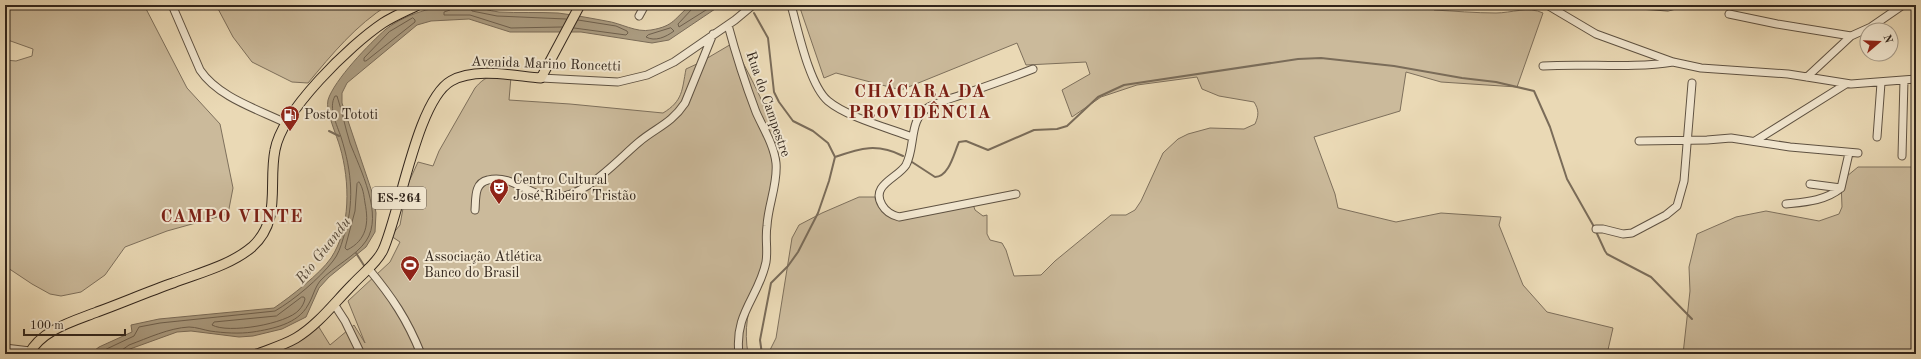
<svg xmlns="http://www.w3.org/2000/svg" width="1921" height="359" viewBox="0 0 1921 359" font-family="'Old Standard TT',serif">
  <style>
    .green { fill: #cbba9b; stroke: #7e705c }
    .water { fill: #ab9c81; stroke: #7a6c59 }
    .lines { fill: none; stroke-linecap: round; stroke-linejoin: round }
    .shore { stroke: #6e604e; stroke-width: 1 }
    .stream { stroke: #7a6c59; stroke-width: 2 }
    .minor-casing { stroke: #5f5242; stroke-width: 9 }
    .major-casing { stroke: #31251c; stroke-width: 11 }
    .minor { stroke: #f1e6cf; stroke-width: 7 }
    .major { stroke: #ead9b5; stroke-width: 9 }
    .labels { text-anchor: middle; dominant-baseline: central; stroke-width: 4; stroke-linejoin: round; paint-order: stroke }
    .shield { fill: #f1e6cf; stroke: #6b5f52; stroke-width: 1 }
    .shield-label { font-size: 13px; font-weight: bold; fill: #31251c }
    .street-label { font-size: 14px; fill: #31251c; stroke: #f1e6cf }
    .poi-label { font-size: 14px; fill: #31251c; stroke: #f1e6cf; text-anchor: start }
    .water-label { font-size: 15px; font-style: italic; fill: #56493a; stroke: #f1e6cf }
    .district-label { font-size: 18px; font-weight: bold; letter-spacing: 1px; fill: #7a1f14; stroke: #f1e6cf }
  </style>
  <rect width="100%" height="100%" fill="#ead9b5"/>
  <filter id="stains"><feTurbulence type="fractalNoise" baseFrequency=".005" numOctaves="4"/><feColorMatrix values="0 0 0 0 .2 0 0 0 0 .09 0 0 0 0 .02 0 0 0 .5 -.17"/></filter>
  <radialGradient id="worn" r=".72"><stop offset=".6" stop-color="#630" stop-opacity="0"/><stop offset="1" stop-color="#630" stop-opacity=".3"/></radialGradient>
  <path class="green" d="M5,5H144L187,88L220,124L233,188L228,214L167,231L125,247L105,275L81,292L61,296L50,294L32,284L5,266V60L16,61L32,56L33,49L5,39Z
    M216,5H388C356,25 332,54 308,83L292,82L252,62L233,37Z
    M799,5H1434V10C1454,11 1475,13 1496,13C1511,13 1529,6 1543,13L1517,87L1441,82L1406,72L1400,111L1314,137L1335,194L1338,208L1396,222L1441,213L1501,217L1499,225L1523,285L1547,312L1613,328L1607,354H768L776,338L792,238L799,225L822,213L859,197H881L888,208L901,215L972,201L975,210L983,216L987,215V234L990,240L1002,243L1006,250L1014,276L1041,275L1055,261L1111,215H1126L1135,210L1141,201L1163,153L1178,139L1188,134L1210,128L1244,129L1255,124C1259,115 1259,110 1254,102L1219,96L1202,89L1197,77L1137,85L1101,97L1072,117L1062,90L1090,74L1086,62L1026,65L1017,43L901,90L836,73L824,78Z
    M733,43C752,82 780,125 778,171C777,194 770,217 767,240C766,249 770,256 768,267C767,274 761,280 758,286C747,308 744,330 748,354H285L283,342L317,324L330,345L354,325L365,343L348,301L390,262L400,242L391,236L400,225L407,186L418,162L433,166L439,151L475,88C487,74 492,76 511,77L509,100L570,104L663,113C683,101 682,90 686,69L699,63Z
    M1858,167H1914L1916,176V354H1683L1690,291L1689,267L1697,234L1736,217L1766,211L1819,221L1839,214L1842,207L1841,181Z"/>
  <path class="water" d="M691,5H721L669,40L652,43L581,32H510L469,19L431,21L417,25L347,83L342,93V103L373,195L376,213L375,232L366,247L329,277L319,288L306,317L282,329L253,336L239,337L191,331L177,332L130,349L122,354H90L99,347L132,332L131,325L159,319L274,308C290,297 320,274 331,258C351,228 350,181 340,147C337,136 325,110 328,100C334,80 370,43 386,29C409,12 442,3 470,6C480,7 489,11 499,12C518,13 538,12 558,13C574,15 590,18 606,21C621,23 636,33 651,30C675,26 674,18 691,5Z"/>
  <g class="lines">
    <path class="shore" d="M451,5L450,10L444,12V15H470L511,28L562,27
      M469,5L472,11L497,16L566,19
      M693,5L692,9L678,24L679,27L714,5
      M413,18L415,20V22L366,61H364V58L389,32Z
      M574,28L626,35L628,33L627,31L616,26L578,20
      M671,28L674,31C666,37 655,42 646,37L648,35Z
      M359,182C363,187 364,196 365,203C369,223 367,240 347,250L345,248L355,211L357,184Z
      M302,297H304L305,299C304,303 302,307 299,310C287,324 228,334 212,325L214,322L276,316Z
      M96,354L134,336L139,327L160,323L275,311C294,300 319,279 333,261C338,255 341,246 343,239C355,204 352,172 341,137C337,125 328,108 335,96H337C342,111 345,127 350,143C360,169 384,215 366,241C357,255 333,267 320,281C314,289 313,297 308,305C298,324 272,329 253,332C239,334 224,333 210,331C204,330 196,327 189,327C169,328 148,338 129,345L122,350L121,354"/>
    <path class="stream" d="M754,13L768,38L774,92L779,102L793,121L813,131L828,143L835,157L829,181L818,213L798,252L788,266L771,283L760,340L762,354
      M329,131L339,136
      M835,157C861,148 877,143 903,156
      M912,162L935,177C949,177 954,153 959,142L966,141L988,150L1034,130L1057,129L1067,126L1098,97L1124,85L1298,59L1321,58L1394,66L1462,78L1496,82L1534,91L1550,127L1567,179L1593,225L1605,251L1607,254L1651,277L1692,319
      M356,253L365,267"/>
    <defs>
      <path id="minor" d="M172,5L200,70C218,97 257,109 286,123
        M791,5C798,29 809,85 828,101C847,117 888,128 912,137
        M1547,5L1596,34L1673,62L1701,68L1788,74L1851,84L1916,79
        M1639,5L1668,7L1676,5
        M1729,14L1777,24L1851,36
        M639,16L645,5
        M728,25C736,55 745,83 756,112C763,128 774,145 776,163C778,184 768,205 767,226C765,238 768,250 766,262C759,297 734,313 739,354
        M1543,66C1586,63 1630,69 1673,62
        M1807,77L1851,36L1871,27L1903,5
        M541,78L618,82L647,75L674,62L735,20L753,5
        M1877,137L1881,83
        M1639,141L1707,140L1731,138L1790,147L1858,153
        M1755,141L1846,84
        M1902,156L1904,80
        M1810,184L1841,188
        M1016,194L899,217C891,215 886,212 882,205C870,185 898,178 906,165C916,146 908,119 929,107C940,101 953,98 964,94C987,86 1010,78 1033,69
        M1786,204C1805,202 1825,201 1841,188L1849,153
        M475,210C476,198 474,183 488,180C510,174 528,194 548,197C582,202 616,161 639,142C657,127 671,124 685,103L713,34
        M1596,229H1603L1623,234L1632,233L1666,215L1677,206L1684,181L1692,83
        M368,268C392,297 407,319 421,354
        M334,304L345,321L361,354
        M5,348L30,351"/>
      <path id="major" d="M29,354C41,330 74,321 97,312C122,303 147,292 173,283C199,273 231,265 252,247C282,220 268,184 275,150C282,111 350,45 383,23C394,16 406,11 418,5
        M257,354C270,349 284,345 296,338C318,325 335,302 353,284C363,273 377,263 383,250C400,213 417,100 451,81C476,67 514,76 541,78L580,5"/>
    </defs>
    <use href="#minor" class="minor-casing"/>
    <use href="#major" class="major-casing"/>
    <use href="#minor" class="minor"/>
    <use href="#major" class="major"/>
  </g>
  <defs>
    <symbol id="fuel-pin" viewBox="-11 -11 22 30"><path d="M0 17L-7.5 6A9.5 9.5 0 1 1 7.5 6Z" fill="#8f2418" stroke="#f1e6cf"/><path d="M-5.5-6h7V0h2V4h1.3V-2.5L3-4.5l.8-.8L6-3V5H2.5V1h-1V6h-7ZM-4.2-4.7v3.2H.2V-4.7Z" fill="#fff"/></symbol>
    <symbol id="theatre-pin" viewBox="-11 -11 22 30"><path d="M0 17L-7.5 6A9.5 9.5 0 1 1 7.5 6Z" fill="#8f2418" stroke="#f1e6cf"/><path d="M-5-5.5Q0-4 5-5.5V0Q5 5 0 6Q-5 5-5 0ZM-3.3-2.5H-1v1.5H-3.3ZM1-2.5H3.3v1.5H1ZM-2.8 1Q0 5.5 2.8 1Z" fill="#fff"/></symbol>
    <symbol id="stadium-pin" viewBox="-11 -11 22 30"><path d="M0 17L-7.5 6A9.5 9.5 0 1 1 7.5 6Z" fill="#8f2418" stroke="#f1e6cf"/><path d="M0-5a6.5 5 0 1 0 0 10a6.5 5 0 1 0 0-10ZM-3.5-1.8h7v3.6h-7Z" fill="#fff"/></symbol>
  </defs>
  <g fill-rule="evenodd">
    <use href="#fuel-pin" x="279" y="104" width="22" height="30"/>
    <use href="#theatre-pin" x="488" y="177" width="22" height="30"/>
    <use href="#stadium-pin" x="399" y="254" width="22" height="30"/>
  </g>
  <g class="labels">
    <rect class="shield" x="372" y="187" width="54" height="22" rx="3"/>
    <g class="shield-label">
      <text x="399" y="198">ES-264</text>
    </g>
    <g class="street-label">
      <text transform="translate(546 64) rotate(2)">Avenida Marino Roncetti</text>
      <text transform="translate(768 104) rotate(71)">Rua do Campestre</text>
    </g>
    <g class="poi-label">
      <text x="304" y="115">Posto Tototi</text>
      <text x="513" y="180">Centro Cultural<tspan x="513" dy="16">José Ribeiro Tristão</tspan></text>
      <text x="424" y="257">Associação Atlética<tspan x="424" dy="16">Banco do Brasil</tspan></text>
    </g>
    <g class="water-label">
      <text transform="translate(324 251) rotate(-52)">Rio Guandu</text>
    </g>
    <g class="district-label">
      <text x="920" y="92">CHÁCARA DA<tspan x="920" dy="21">PROVIDÊNCIA</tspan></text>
      <text x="232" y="217">CAMPO VINTE</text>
    </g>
  </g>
  <rect width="1921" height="359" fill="none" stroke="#ead9b5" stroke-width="20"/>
  <rect x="6" y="6" width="1909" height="347" fill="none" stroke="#31251c" stroke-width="2"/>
  <rect x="10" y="10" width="1901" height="339" fill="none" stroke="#31251c"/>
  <g transform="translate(1879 42) rotate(71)"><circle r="19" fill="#f1e6cf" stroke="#a49987"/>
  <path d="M0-3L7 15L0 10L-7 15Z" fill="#8f2418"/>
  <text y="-6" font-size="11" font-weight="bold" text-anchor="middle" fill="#31251c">N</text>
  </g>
  <path d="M24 329v6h101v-6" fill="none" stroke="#31251c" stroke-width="2"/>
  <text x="30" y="329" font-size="12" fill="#31251c" stroke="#f1e6cf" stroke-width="3" paint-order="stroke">100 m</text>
  <rect width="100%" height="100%" filter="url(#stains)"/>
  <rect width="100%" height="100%" fill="url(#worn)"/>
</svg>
